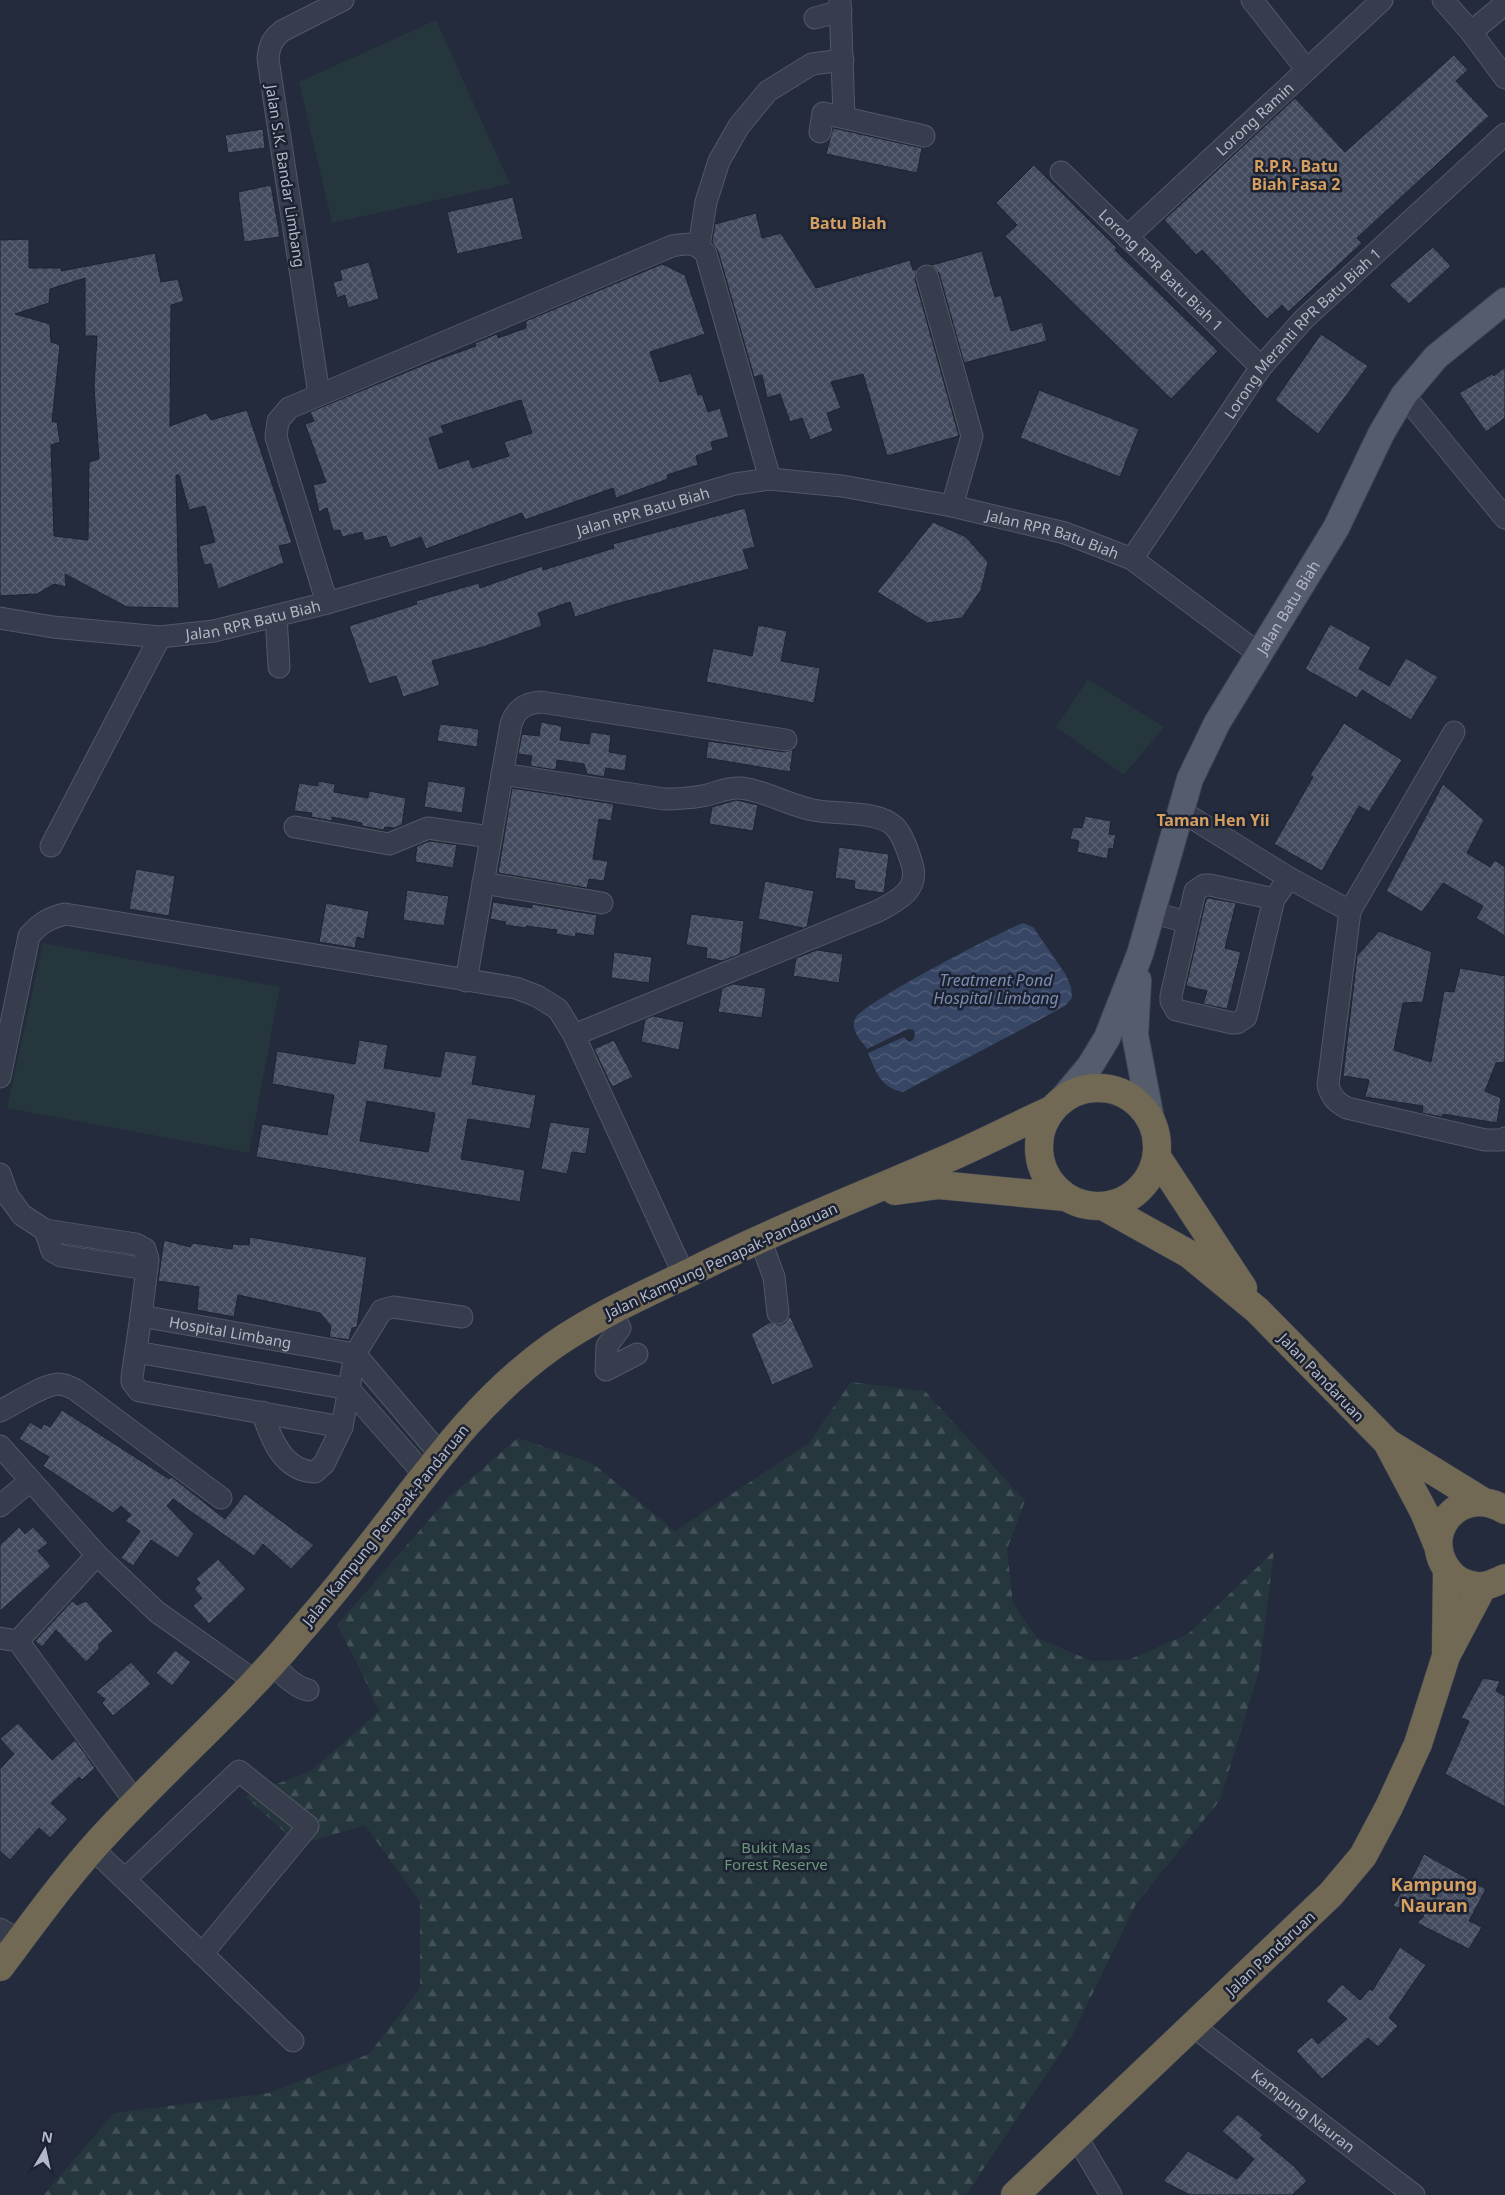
<svg xmlns="http://www.w3.org/2000/svg" width="1505" height="2195" viewBox="0 0 1505 2195" font-family="'Noto Sans',sans-serif">
  <style>
    .forest { fill: url(#forest-firs) }
    .garden { fill: #25373d }
    .water { fill: url(#water-waves) }
    .building { fill: url(#building-cross-hatch); stroke: #1e2433; fill-rule: evenodd }
    .lines { fill: none; stroke-linecap: round; stroke-linejoin: round }
    .minor-casing { stroke: #525867; stroke-width: 23 }
    .major-casing { stroke: #404655; stroke-width: 28 }
    .highway-casing { stroke: #424857; stroke-width: 29 }
    .minor { stroke: #373d4c; stroke-width: 21 }
    .major { stroke: #555c6c; stroke-width: 26 }
    .highway { stroke: #726954; stroke-width: 28 }
    .labels { text-anchor: middle; dominant-baseline: central; stroke-width: 5; stroke-linejoin: round; paint-order: stroke }
    .street-label { font-size: 15px; fill: #b2b8c7; stroke: #1c2231 }
    .park-label { font-size: 15px; fill: #699879; stroke: #1c2231 }
    .neighbourhood-label { font-size: 16px; font-weight: bold; fill: #d49f61; stroke: #1c2231 }
    .water-label { font-size: 16px; font-style: italic; fill: #7a8baf; stroke: #1c2231 }
    .quarter-label { font-size: 18px; font-weight: bold; fill: #d49f61; stroke: #1c2231 }
  </style>
  <defs>
    <pattern id="forest-firs" width="22" height="20" patternUnits="userSpaceOnUse" patternTransform="scale(1.25)"><rect width="22" height="20" fill="#25373d"/><path d="M5 1l3.5 6h-7zM16 11l3.5 6h-7z" fill="#425258"/></pattern>
    <pattern id="water-waves" width="16" height="10" patternUnits="userSpaceOnUse" patternTransform="scale(1.25)"><rect width="16" height="10" fill="#384665"/><path d="M0 5q4-4 8 0t8 0" fill="none" stroke="#525f7a"/></pattern>
    <pattern id="building-cross-hatch" width="8" height="8" patternUnits="userSpaceOnUse" patternTransform="scale(1.25)"><rect width="8" height="8" fill="#424a5e"/><path d="M0 0l8 8M0 8l8-8" fill="none" stroke="#5b6274"/></pattern>
  </defs>
  <rect width="100%" height="100%" fill="#232b3c"/>
  <path class="forest" d="M851,1382L925,1391L1025,1501L1007,1549L1013,1603L1037,1638L1092,1661L1128,1660L1188,1634L1274,1551L1259,1671L1220,1800L1136,1904L1072,2036L966,2195H44L114,2113L269,2093L369,2054L420,1988V1902L365,1825L299,1845L245,1796L311,1771L379,1711L362,1673L337,1625L448,1498L518,1438L592,1463L675,1531L808,1444Z"/>
  <path class="garden" d="M436,20L510,184L332,223L299,82Z
    M1088,679L1164,727L1124,775L1056,727Z
    M43,943L280,987L249,1153L7,1108Z"/>
  <path class="water" d="M1023,923L1033,927L1066,975L1071,987L1072,998L1065,1006L1026,1027L903,1092C881,1088 876,1072 868,1053L904,1037L909,1042L913,1040L915,1035L914,1030L908,1029L867,1049C861,1040 850,1030 855,1019C860,1004 1000,932 1023,923Z"/>
  <path class="building" d="M1454,55L1468,70L1456,81L1489,116L1357,238L1362,243L1288,312L1282,305L1267,319L1202,250L1196,255L1164,220L1295,98L1345,152Z
    M833,128L922,148L917,173L826,154Z
    M263,129L265,148L228,153L225,135Z
    M1034,165L1117,248L1115,250L1218,351L1171,399L1005,236L1017,225L996,203Z
    M271,185L280,237L244,242L238,192Z
    M513,197L523,239L457,254L447,212Z
    M756,213L762,238L781,233L816,288L910,260L913,270L917,269L915,279L959,436L887,456L863,374L831,382L841,408L827,413L833,431L810,440L802,418L790,422L780,394L767,398L762,375L754,377L718,251L712,242L715,224Z
    M29,239V268H61V271L155,253L161,282L178,279L184,301L171,305L170,426L206,413L211,420L247,410L292,543L279,546L284,563L218,589L211,564L204,565L199,546L215,542L205,506L189,510L179,475H176L179,608L127,607L65,574L66,587L54,584L37,594L0,596V240ZM85,278V336H97L94,387L99,459L89,462L88,540L54,536L51,445L60,442L57,422H52L60,345L51,342L50,324L15,314L49,303L50,289Z
    M1433,247L1451,266L1409,304L1389,285Z
    M982,251L995,297L1001,295L1011,331L1042,322L1047,341L964,363L939,273L932,265Z
    M369,262L379,299L348,308L345,295L337,298L333,282L342,280L340,270Z
    M662,264L685,275L705,334L650,352L660,382L691,373L698,395L702,394L708,412L720,408L729,437L711,442L713,450L696,456L698,465L667,475L668,479L616,498L613,488L525,520L522,513L426,549L421,537L390,548L386,536L364,541L362,532L342,537L340,530L333,531L327,508L319,512L313,485L326,482L305,424L314,421L310,412L431,362L476,346L475,343L497,334L498,338L526,328V321ZM521,400L532,433L504,442L509,456L472,468L469,459L439,469L429,438L444,433L441,426Z
    M1321,334L1368,366L1318,434L1275,400Z
    M1505,367V418L1486,432L1459,393L1492,374L1494,376Z
    M1039,390L1139,429L1120,477L1020,438Z
    M745,508L755,547L743,550L749,569L616,604L575,617L570,602L538,613L542,626L486,646L432,661L440,685L403,697L396,676L369,684L349,626L417,604L416,601L479,583L480,588L542,566L543,570L614,548L613,544Z
    M933,522L966,537L988,562L981,590L962,618L927,623L877,592Z
    M1330,624L1371,647L1359,669L1389,686L1406,658L1438,677L1411,720L1362,690L1357,698L1305,669Z
    M758,625L787,631L781,661L820,668L814,703L706,682L713,648L752,656Z
    M541,722L562,726L560,740L589,744L591,732L611,735L609,752L627,755L625,771L606,768L604,777L587,774L584,764L557,760L556,770L530,766L532,756L518,754L522,734L539,736Z
    M1344,723L1402,760L1369,812L1359,806L1322,871L1274,844L1313,777L1310,775Z
    M440,724L479,729L477,747L437,741Z
    M708,741L784,752L793,750L790,772L706,758Z
    M318,781L335,784L334,792L368,798L369,791L406,798L402,825L394,828L385,827L384,830L362,826V823L332,817V821L311,817L312,813L294,811L299,783L318,786Z
    M428,781L466,787L462,813L424,807Z
    M1443,784L1484,820L1467,853L1490,867L1495,860L1505,867V936L1476,918L1483,906L1443,883L1422,912L1386,891Z
    M512,788L614,804L611,821L599,819L593,859L608,861L604,881L589,879L587,888L498,873Z
    M736,800L758,805L753,831L709,824L712,807Z
    M1085,816L1111,821L1109,834L1116,835L1113,849L1109,848L1107,859L1077,852L1079,841L1070,839L1073,827L1082,828Z
    M430,841L457,845L453,868L415,862L417,846Z
    M839,847L889,854L884,893L854,889L855,881L835,878Z
    M136,869L175,876L169,916L129,909Z
    M765,881L814,891L807,927L803,928L758,919Z
    M407,890L449,896L444,926L403,920Z
    M1209,898L1236,903L1225,948L1241,952L1227,1009L1203,1004L1207,991L1186,986L1206,899Z
    M493,902L532,908V904L597,915L594,936L576,933L575,937L556,934L557,930L526,926V928L505,925L506,922L490,919Z
    M326,903L369,911L364,939L357,937L355,948L319,942Z
    M691,914L744,921L740,954L723,961L706,958L707,948L686,945Z
    M1379,931L1432,952L1423,1002L1403,1003L1394,1050L1431,1062L1444,991L1454,992L1460,968L1505,976V1062L1496,1063L1485,1091L1501,1098L1497,1123L1443,1114L1442,1117L1422,1113L1423,1106L1365,1097L1369,1080L1343,1076L1357,956Z
    M817,950L843,954L839,983L793,976L796,958Z
    M614,952L652,957L649,983L611,978Z
    M733,984L766,988L762,1018L718,1012L722,988Z
    M653,1016L684,1022L679,1050L641,1042L645,1019Z
    M359,1040L388,1045L384,1068L440,1077L445,1051L477,1056L472,1084L536,1095L530,1129L468,1119L461,1159L525,1170L520,1202L256,1157L262,1124L327,1135L334,1095L272,1084L277,1051L355,1064ZM367,1101L435,1113L428,1152L360,1141Z
    M614,1040L633,1077L612,1087L594,1049Z
    M550,1122L590,1128L586,1154L572,1152L567,1174L541,1169Z
    M250,1237L367,1257L357,1327L352,1328L349,1340L329,1337L331,1326L320,1313L238,1295L234,1317L197,1310L199,1287L158,1281L164,1240L190,1247L193,1243L232,1249L233,1244L249,1245Z
    M790,1316L814,1367L772,1385L751,1334L770,1322L779,1325L785,1323Z
    M62,1410L169,1479L172,1477L225,1519L245,1494L314,1545L291,1569L263,1544L254,1556L173,1499L167,1506L194,1534L178,1558L151,1540L133,1566L121,1558L140,1531L125,1521L131,1515L121,1506L113,1513L43,1466L49,1457L19,1439L30,1422L41,1429L44,1424L50,1427Z
    M19,1527L25,1534L33,1527L48,1543L38,1551L51,1566L0,1611V1545Z
    M218,1559L246,1589L209,1624L193,1606L202,1598L194,1589L200,1583L196,1579Z
    M72,1601L77,1605L86,1601L113,1631L99,1644V1649L86,1662L56,1630L42,1647L35,1641Z
    M175,1650L191,1662L172,1686L156,1673Z
    M131,1662L151,1684L113,1716L102,1703L105,1699L96,1692Z
    M1483,1678L1500,1681L1496,1691L1505,1696V1807L1445,1774L1469,1721L1461,1718Z
    M18,1723L52,1760L75,1740L95,1768L82,1780L79,1777L51,1803L68,1819L50,1838L39,1828L10,1860L0,1851V1769L14,1754L0,1739Z
    M1424,1854L1486,1889L1469,1921L1482,1927L1469,1949L1417,1923L1424,1916L1393,1906L1401,1892L1404,1894Z
    M1400,1947L1426,1965L1389,2018L1398,2026L1378,2047L1368,2038L1322,2079L1296,2051L1312,2037L1318,2044L1347,2019L1326,2001L1342,1984L1360,2000L1370,1989L1372,1991Z
    M1238,2114L1263,2135L1260,2138L1294,2166L1307,2181L1292,2195H1190L1163,2181L1188,2151L1237,2179L1254,2159L1222,2131Z"/>
  <g class="lines">
    <defs>
      <g id="minor">
        <path d="M840,0L844,117"/>
        <path d="M1252,0L1307,70"/>
        <path d="M1443,0L1471,32L1505,78"/>
        <path d="M815,18L841,11"/>
        <path d="M1471,32L1505,4"/>
        <path d="M820,132L823,113L924,136"/>
        <path id="s1" d="M1061,172L1261,367"/>
        <path id="s2" d="M1127,237L1382,0"/>
        <path d="M699,246L706,202L719,161L739,126L768,91L812,64L843,60"/>
        <path d="M927,276L972,436L952,506"/>
        <path d="M319,394L268,59C269,46 272,39 282,31L343,0"/>
        <path d="M1404,395L1505,518"/>
        <path id="s3" d="M1132,559L1261,367L1304,319L1505,134"/>
        <path d="M327,603L276,437L278,421L289,408L672,246C687,243 696,242 706,254L770,479"/>
        <path d="M276,616L279,667"/>
        <path id="s4" d="M0,618L53,627L160,637L214,631L327,603L735,484L770,479L842,486L952,506L1065,533L1132,559L1258,653"/>
        <path d="M1454,732L1350,911L1328,1085C1331,1097 1336,1102 1347,1108L1485,1140H1501L1505,1138"/>
        <path d="M502,774L664,799C677,799 690,798 702,796C714,794 727,787 740,788C764,790 788,805 813,810C836,815 876,810 894,826C903,835 908,851 912,864C920,890 897,901 878,911L574,1035"/>
        <path d="M1181,811L1289,878L1350,911"/>
        <path d="M295,827L389,844L428,828L490,837"/>
        <path d="M51,846L160,637"/>
        <path d="M483,883L602,903"/>
        <path d="M1274,899L1210,885H1204L1195,891L1171,996V1001L1176,1010L1232,1023H1237L1246,1017L1274,899L1289,878"/>
        <path d="M1150,912L1187,922"/>
        <path d="M466,981L511,724C516,709 525,703 541,702L786,740"/>
        <path d="M0,1077L29,936C40,923 49,918 65,914L516,988L537,996L558,1009L574,1035L684,1275"/>
        <path d="M0,1174L8,1196L22,1215L45,1230L136,1244L145,1249L148,1259L141,1316"/>
        <path d="M45,1230L52,1251L61,1256L147,1269"/>
        <path d="M760,1239L774,1277L778,1313"/>
        <path d="M611,1311L620,1328L607,1346L606,1370L637,1354"/>
        <path d="M136,1352L349,1389"/>
        <path d="M355,1354L440,1454"/>
        <path d="M349,1389L424,1474"/>
        <path d="M0,1411C15,1404 42,1385 58,1384C65,1384 70,1387 76,1390L221,1498"/>
        <path d="M262,1412C271,1439 283,1471 315,1472L324,1464L342,1427L355,1354L382,1310L393,1307L462,1317"/>
        <path id="s5" d="M342,1427L139,1391L132,1382V1377L141,1316L355,1354"/>
        <path d="M0,1446L97,1555L157,1612L255,1681"/>
        <path d="M0,1506L30,1481"/>
        <path d="M0,1638L18,1641L136,1803"/>
        <path d="M18,1641L97,1555"/>
        <path d="M272,1662C281,1673 294,1687 308,1690"/>
        <path d="M92,1848L293,2041"/>
        <path d="M125,1879L239,1771L308,1826L202,1954"/>
        <path d="M0,1929L20,1941"/>
        <path id="s6" d="M1193,2026L1414,2195"/>
        <path d="M1076,2136L1111,2195"/>
      </g>
      <g id="major">
        <path d="M1138,980L1135,1035L1151,1119"/>
        <path id="s7" d="M1065,1096L1090,1066L1107,1038L1140,954L1190,779L1217,723L1336,528L1381,434L1404,395L1436,357L1505,301"/>
      </g>
      <path id="highway" d="M1039 1147a59 59 0 1 1 118 0a59 59 0 1 1-118 0Z
        M1157,1157L1243,1288
        M895,1191L939,1185L1065,1197
        M1103,1206L1189,1254L1257,1310L1388,1443L1482,1501
        M1388,1444L1424,1512L1438,1546
        M1505,1510C1458,1481 1414,1539 1454,1577C1461,1583 1474,1587 1483,1586C1490,1585 1499,1581 1505,1578
        M1446,1652L1447,1570
        M0,1967C36,1919 71,1870 113,1826C173,1762 240,1703 296,1636C316,1613 336,1590 354,1566C418,1487 469,1405 554,1345C596,1316 643,1295 689,1273C770,1232 854,1199 937,1163C976,1147 1013,1127 1051,1110
        M1015,2195L1331,1894L1363,1856L1389,1807L1418,1744L1446,1656L1483,1586"/>
    </defs>
    <use href="#minor" class="minor-casing"/>
    <use href="#major" class="major-casing"/>
    <use href="#highway" class="highway-casing"/>
    <use href="#minor" class="minor"/>
    <use href="#major" class="major"/>
    <use href="#highway" class="highway"/>
  </g>
  <g class="labels">
    <g class="street-label">
      <text stroke="none"><textPath href="#s2" startOffset="174">Lorong Ramin</textPath></text>
      <text transform="translate(286 176) rotate(81)">Jalan S.K. Bandar Limbang</text>
      <text stroke="none"><textPath href="#s1" startOffset="140">Lorong RPR Batu Biah 1</textPath></text>
      <text stroke="none"><textPath href="#s3" startOffset="284">Lorong Meranti RPR Batu Biah 1</textPath></text>
      <text stroke="none"><textPath href="#s4" startOffset="661">Jalan RPR Batu Biah</textPath></text>
      <text stroke="none"><textPath href="#s4" startOffset="1081">Jalan RPR Batu Biah</textPath></text>
      <text stroke="none"><textPath href="#s7" startOffset="542">Jalan Batu Biah</textPath></text>
      <text stroke="none"><textPath href="#s4" startOffset="256">Jalan RPR Batu Biah</textPath></text>
      <text transform="translate(721 1260) rotate(-25)">Jalan Kampung Penapak-Pandaruan</text>
      <text stroke="none"><textPath href="#s5" startOffset="375">Hospital Limbang</textPath></text>
      <text transform="translate(1322 1377) rotate(46)">Jalan Pandaruan</text>
      <text transform="translate(385 1525) rotate(-51)">Jalan Kampung Penapak-Pandaruan</text>
      <text transform="translate(1270 1953) rotate(-43)">Jalan Pandaruan</text>
      <text stroke="none"><textPath href="#s6" startOffset="139">Kampung Nauran</textPath></text>
    </g>
    <g class="park-label">
      <text x="776" y="1847">Bukit Mas<tspan x="776" dy="17">Forest Reserve</tspan></text>
    </g>
    <g class="neighbourhood-label">
      <text x="1296" y="166">R.P.R. Batu<tspan x="1296" dy="18">Biah Fasa 2</tspan></text>
      <text x="848" y="223">Batu Biah</text>
      <text x="1213" y="820">Taman Hen Yii</text>
    </g>
    <g class="water-label">
      <text x="996" y="980">Treatment Pond<tspan x="996" dy="18">Hospital Limbang</tspan></text>
    </g>
    <g class="quarter-label">
      <text x="1434" y="1884">Kampung<tspan x="1434" dy="21">Nauran</tspan></text>
    </g>
  </g>
  <g transform="translate(45 2150) rotate(9)" stroke="#1c2231" stroke-width="4" paint-order="stroke">
  <path d="M0-4L9 19L0 12L-9 19Z" fill="#b2b8c7"/>
  <text y="-8" font-size="14" font-weight="bold" text-anchor="middle" fill="#b2b8c7">N</text>
  </g>
</svg>
